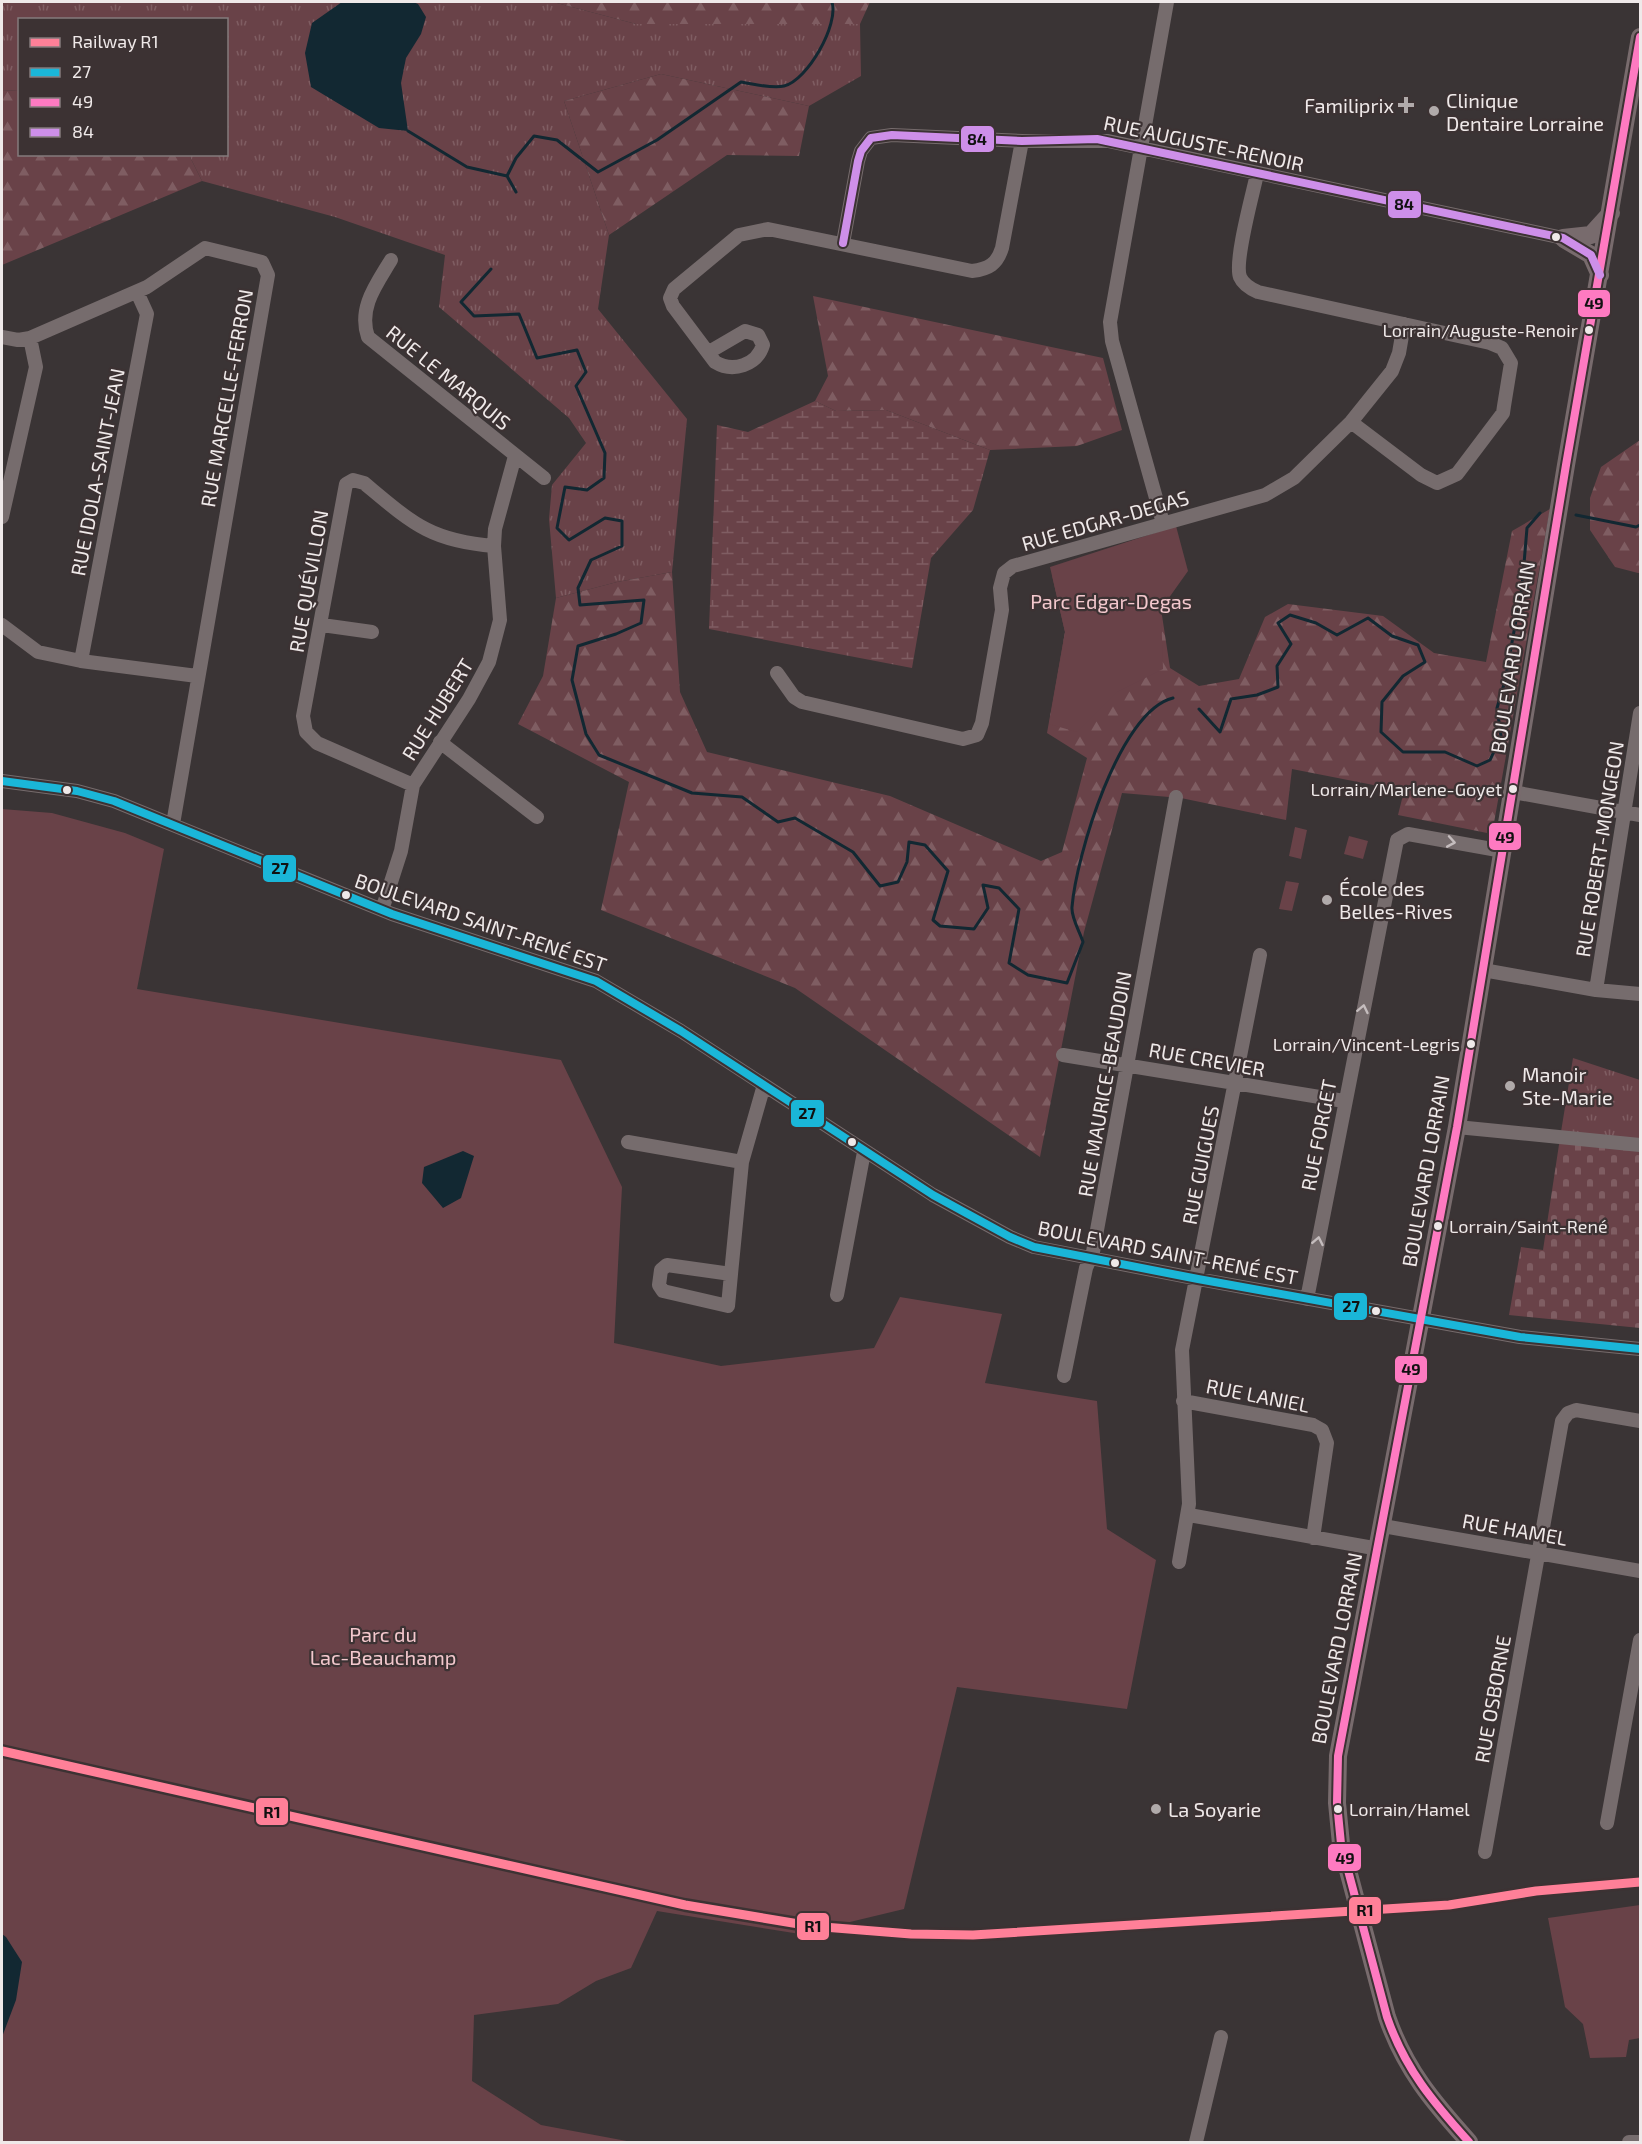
<svg xmlns="http://www.w3.org/2000/svg" width="1642" height="2144" viewBox="0 0 1642 2144" font-family="'Exo 2',sans-serif">
  <style>
    .grass { fill: url(#grass-tufts) }
    .forest { fill: url(#forest-firs) }
    .wetland { fill: url(#wetland-marsh) }
    .cemetery { fill: url(#cemetery-stones) }
    .green { fill: #694248 }
    .water { fill: #122832 }
    .lines { fill: none; stroke-linecap: round; stroke-linejoin: round }
    .stream { stroke: #122832; stroke-width: 3 }
    .minor { stroke: #766c6d; stroke-width: 14 }
    .major { stroke: #786b6d; stroke-width: 18 }
    .bus-1-casing { stroke: #3c3233; stroke-width: 12 }
    .bus-2-casing { stroke: #3c3233; stroke-width: 12 }
    .bus-3-casing { stroke: #3c3233; stroke-width: 12 }
    .bus-1 { stroke: #1ab6d8; stroke-width: 8 }
    .bus-2 { stroke: #fe7ac1; stroke-width: 8 }
    .bus-3 { stroke: #ce8fe9; stroke-width: 8 }
    .rail-1-casing { stroke: #3c3233; stroke-width: 14 }
    .rail-1 { stroke: #ff8098; stroke-width: 9 }
    .oneway { stroke: #c5bdbe }
    .poi-dot { fill: #b0aaaa; stroke: #3c3233; stroke-width: 2 }
    .bus-dot { fill: #efe9e9; stroke: #3c3233; stroke-width: 2 }
    .labels { text-anchor: middle; dominant-baseline: central; stroke-width: 4.5; stroke-linejoin: round; paint-order: stroke }
    .bus-label { font-size: 18px; fill: #efe9e9; stroke: #3c3233; text-anchor: end }
    .poi-label { font-size: 20px; fill: #efe9e9; stroke: #3c3233; text-anchor: start }
    .street-label { font-size: 20px; fill: #efe9e9; stroke: #3c3233 }
    .park-label { font-size: 20px; fill: #f3c8cd; stroke: #3c3233 }
    .line-badge { stroke: #3c3233; stroke-width: 2 }
    .pale-badge-label { font-size: 16px; text-anchor: middle; font-weight: bold; fill: #111 }
  </style>
  <defs>
    <pattern id="grass-tufts" width="24" height="20" patternUnits="userSpaceOnUse" patternTransform="scale(1.5)"><rect width="24" height="20" fill="#694248"/><path d="M3 7l-1-3M5 7V3M7 7l1-3M15 17l-1-3M17 17v-4M19 17l1-3" fill="none" stroke="#7f5d62"/></pattern>
    <pattern id="forest-firs" width="22" height="20" patternUnits="userSpaceOnUse" patternTransform="scale(1.5)"><rect width="22" height="20" fill="#694248"/><path d="M5 1l3.5 6h-7zM16 11l3.5 6h-7z" fill="#7f5d62"/></pattern>
    <pattern id="wetland-marsh" width="20" height="14" patternUnits="userSpaceOnUse" patternTransform="scale(1.5)"><rect width="20" height="14" fill="#694248"/><path d="M1 5h8M5 5V1M11 12h8M15 12V8" fill="none" stroke="#7f5d62"/></pattern>
    <pattern id="cemetery-stones" width="16" height="16" patternUnits="userSpaceOnUse" patternTransform="scale(1.5)"><rect width="16" height="16" fill="#694248"/><path d="M2 7V4a2 2 0 0 1 4 0v3zM10 15v-3a2 2 0 0 1 4 0v3z" fill="#7f5d62"/></pattern>
  </defs>
  <rect width="100%" height="100%" fill="#3a3435"/>
  <path class="grass" d="M2,2H553L636,24H860L861,76L809,106L661,74L564,101L609,235L598,309L687,419L672,572L617,582L556,598L549,519L552,485L586,443L569,418L439,307L445,255L335,217L202,181L189,155L226,154V20H20L19,90L2,91Z
    M1573,1058L1640,1080V1145L1560,1138Z"/>
  <path class="forest" d="M553,2H870L860,24H636Z
    M661,74L809,106L799,156L727,155L609,235L564,101Z
    M19,90L20,154L189,155L202,181L2,265V91Z
    M813,296L1103,358L1122,430L1077,446L990,450L886,410L836,411L815,401L828,376Z
    M1640,440V573H1638L1615,567L1590,530V498L1601,467Z
    M1550,509L1492,834L1398,815L1404,791L1292,769L1286,820L1181,798L1122,793L1084,932L1040,1157L795,988L601,910L629,782L518,724L543,676L556,598L617,582L672,572L680,692L707,752L890,796L1041,861L1062,852L1087,758L1047,733L1065,632L1052,575L1161,609L1170,668L1199,686L1239,679L1265,617L1288,604L1383,616L1434,653L1486,662L1512,531Z"/>
  <path class="wetland" d="M815,401L836,411L886,410L990,450L973,510L931,558L912,668L709,629L717,425L748,432Z"/>
  <path class="cemetery" d="M1560,1138L1640,1145V1328L1509,1315L1521,1247L1543,1250Z"/>
  <path class="green" d="M1176,526L1188,571L1161,609L1163,669L1117,692L1077,732L1049,724L1065,632L1050,567Z
    M2,809L52,813L125,833L164,849L137,989L561,1060L622,1187L614,1343L721,1366L874,1348L900,1297L1002,1314L985,1383L1097,1401L1107,1529L1156,1560L1127,1709L957,1687L904,1909L800,1934L657,1911L631,1968L596,1981L558,2004L474,2015L472,2081L541,2125L632,2142H2Z
    M1295,827L1307,830L1301,859L1289,856Z
    M1349,836L1368,841L1363,859L1344,854Z
    M1286,881L1299,883L1292,911L1279,909Z
    M1640,1905V2038L1629,2040L1626,2057L1590,2058L1583,2024L1565,2007L1548,1918Z"/>
  <path class="water" d="M342,2H413L418,4L426,17L421,34L406,58L401,83L408,131L379,128L311,87L305,53L312,23Z
    M463,1151L474,1156L461,1198L443,1208L422,1183L424,1167Z
    M2,1934L6,1937L22,1962L16,2000L2,2037Z"/>
  <g class="lines">
    <path class="stream" d="M408,131L467,167L507,176
      M516,192L507,176L516,158L534,136L557,140L598,172L657,140L741,82C754,84 772,89 784,86C808,80 839,24 832,2
      M491,269L461,302L474,316L519,314L537,358L577,350L586,372L576,386L605,453L604,478L587,490L565,487L557,528L569,540L605,518L622,521V546L591,560L578,588L580,605L644,600L641,623L616,634L578,646L572,680L586,734L599,755L692,793L742,797L778,822L795,818L853,852L880,886L898,882L907,862L909,842L925,845L948,871L933,920L940,926L974,929L988,908L983,885L999,888L1019,909L1009,963L1028,975L1067,983L1083,942C1080,932 1071,918 1072,907C1076,857 1119,711 1173,698
      M1576,515L1636,527L1640,525
      M1199,709L1220,732L1231,699L1257,695L1278,687L1277,666L1291,644L1278,623L1290,615L1316,623L1337,635L1368,618L1392,636L1418,645L1425,662L1403,676L1382,702L1381,732L1403,752H1445L1477,766L1490,760L1501,736L1497,708L1505,681L1522,587L1527,528L1540,513"/>
    <path class="minor" d="M1257,174C1253,193 1234,261 1240,277C1243,284 1251,289 1258,292L1490,343L1502,348L1511,363L1504,406L1503,413L1457,474L1437,483L1421,475L1351,422
      M843,243L858,161L861,151L871,138L892,135L1022,141H1108L1563,238
      M391,260C376,285 358,308 368,337L544,478
      M2,337L18,340L30,338L147,287L205,248L262,262L268,275L173,824
      M709,352L745,331L758,335L763,345C757,365 733,373 715,362L673,306L670,298L674,289L739,235L768,229L972,271C989,269 997,264 1002,248L1022,141
      M2,517L36,367L30,338
      M1163,523L1112,341L1110,322L1167,2
      M2,625L38,652L81,661L197,676
      M322,625L372,632
      M81,661L147,314L137,292
      M777,673L794,697L802,702L963,739L977,735L982,723L1002,610L1000,588L1004,573L1013,566L1265,495L1294,478L1351,422L1392,371L1399,353L1404,324
      M440,742L537,817
      M2,781L77,791L114,801L392,914L596,981L681,1031L933,1195L1010,1237L1034,1247L1198,1279L1520,1337L1640,1349
      M413,785L317,743L306,732L303,716L346,484L353,480L364,483C412,523 430,541 494,546
      M1513,792L1640,815
      M382,910L401,851L413,785L469,699L489,662L500,620L494,546L495,529L515,456
      M1483,970L1596,990L1640,994
      M1596,990L1640,713
      M1063,1055L1344,1101
      M1457,1127L1640,1145
      M628,1142L742,1162
      M731,1274L728,1306L663,1291L659,1285L661,1270L667,1265L731,1274L742,1162L764,1085
      M837,1295L864,1152
      M1307,1299L1397,840L1408,834L1503,851
      M1064,1376L1086,1268L1093,1252L1176,797
      M1183,1401L1313,1425L1322,1430L1327,1443L1313,1538
      M1189,1515L1379,1549
      M1383,1526L1640,1571
      M1179,1562L1189,1504L1182,1350L1260,955
      M1607,1823L1640,1640
      M1485,1852L1562,1421L1568,1413L1576,1410L1640,1421
      M1196,2142L1221,2037
      M1629,2142H1640"/>
    <path class="major" d="M1563,238L1591,235L1611,213
      M1564,239L1591,255L1600,275
      M1469,2142C1433,2102 1405,2069 1387,2017L1341,1844L1337,1803L1338,1756L1457,1127L1566,465L1640,37"/>
    <defs>
      <path id="bus-1" d="M2,781L77,791L114,801L392,914L596,981L681,1031L933,1195L1010,1237L1034,1247L1198,1279L1520,1337L1640,1349"/>
      <path id="bus-2" d="M1469,2142C1433,2102 1405,2069 1387,2017L1341,1844L1337,1803L1338,1756L1457,1127L1566,465L1640,37"/>
      <path id="bus-3" d="M843,243L858,161L861,151L871,138L892,135L1022,141L1097,139L1563,238L1591,255L1600,275"/>
    </defs>
    <use href="#bus-1" class="bus-1-casing"/>
    <use href="#bus-2" class="bus-2-casing"/>
    <use href="#bus-3" class="bus-3-casing"/>
    <use href="#bus-1" class="bus-1"/>
    <use href="#bus-2" class="bus-2"/>
    <use href="#bus-3" class="bus-3"/>
    <defs>
      <path id="rail-1" d="M2,1751L685,1905L811,1926L911,1934L973,1935L1449,1905L1536,1891L1640,1882"/>
    </defs>
    <use href="#rail-1" class="rail-1-casing"/>
    <use href="#rail-1" class="rail-1"/>
  </g>
  <defs><path id="oneway-chevron" d="M-2-3.5L2.5 0L-2 3.5" fill="none" stroke-width="1.6" stroke-linecap="round" stroke-linejoin="round" transform="scale(1.5)"/></defs>
  <g class="oneway">
    <use href="#oneway-chevron" transform="translate(1451 842) rotate(10)"/>
    <use href="#oneway-chevron" transform="translate(1363 1009) rotate(-78)"/>
    <use href="#oneway-chevron" transform="translate(1318 1241) rotate(-79)"/>
  </g>
  <g class="poi-dot">
    <path d="M1403 96h6v6h6v6h-6v6h-6v-6h-6v-6h6z"/>
    <circle cx="1434" cy="111" r="6"/>
    <circle cx="1327" cy="900" r="6"/>
    <circle cx="1510" cy="1086" r="6"/>
    <circle cx="1156" cy="1809" r="6"/>
  </g>
  <g class="bus-dot">
    <circle cx="1556" cy="237" r="5"/>
    <circle cx="1589" cy="330" r="5"/>
    <circle cx="1513" cy="789" r="5"/>
    <circle cx="67" cy="790" r="5"/>
    <circle cx="346" cy="895" r="5"/>
    <circle cx="1471" cy="1044" r="5"/>
    <circle cx="852" cy="1142" r="5"/>
    <circle cx="1438" cy="1226" r="5"/>
    <circle cx="1115" cy="1263" r="5"/>
    <circle cx="1376" cy="1311" r="5"/>
    <circle cx="1338" cy="1809" r="5"/>
  </g>
  <g class="labels">
    <g class="bus-label">
      <text x="1578" y="330">Lorrain/Auguste-Renoir</text>
      <text x="1502" y="789">Lorrain/Marlene-Goyet</text>
      <text x="1460" y="1044">Lorrain/Vincent-Legris</text>
      <text x="1449" y="1226" text-anchor="start">Lorrain/Saint-René</text>
      <text x="1349" y="1809" text-anchor="start">Lorrain/Hamel</text>
    </g>
    <g class="poi-label">
      <text x="1446" y="100">Clinique<tspan x="1446" dy="23">Dentaire Lorraine</tspan></text>
      <text x="1394" y="105" text-anchor="end">Familiprix</text>
      <text x="1339" y="888">École des<tspan x="1339" dy="23">Belles-Rives</tspan></text>
      <text x="1522" y="1074">Manoir<tspan x="1522" dy="23">Ste-Marie</tspan></text>
      <text x="1168" y="1809">La Soyarie</text>
    </g>
    <g class="street-label">
      <text transform="translate(1204 143) rotate(12)">RUE AUGUSTE-RENOIR</text>
      <text transform="translate(449 377) rotate(39)">RUE LE MARQUIS</text>
      <text transform="translate(226 398) rotate(-80)">RUE MARCELLE-FERRON</text>
      <text transform="translate(97 472) rotate(-79)">RUE IDOLA-SAINT-JEAN</text>
      <text transform="translate(1105 520) rotate(-16)">RUE EDGAR-DEGAS</text>
      <text transform="translate(308 581) rotate(-80)">RUE QUÉVILLON</text>
      <text transform="translate(1512 657) rotate(-81)">BOULEVARD LORRAIN</text>
      <text transform="translate(437 709) rotate(-58)">RUE HUBERT</text>
      <text transform="translate(1599 849) rotate(-81)">RUE ROBERT-MONGEON</text>
      <text transform="translate(481 922) rotate(19)">BOULEVARD SAINT-RENÉ EST</text>
      <text transform="translate(1207 1059) rotate(10)">RUE CREVIER</text>
      <text transform="translate(1104 1084) rotate(-80)">RUE MAURICE-BEAUDOIN</text>
      <text transform="translate(1318 1135) rotate(-79)">RUE FORGET</text>
      <text transform="translate(1200 1165) rotate(-79)">RUE GUIGUES</text>
      <text transform="translate(1425 1171) rotate(-80)">BOULEVARD LORRAIN</text>
      <text transform="translate(1168 1252) rotate(11)">BOULEVARD SAINT-RENÉ EST</text>
      <text transform="translate(1258 1395) rotate(11)">RUE LANIEL</text>
      <text transform="translate(1515 1529) rotate(10)">RUE HAMEL</text>
      <text transform="translate(1336 1648) rotate(-79)">BOULEVARD LORRAIN</text>
      <text transform="translate(1492 1699) rotate(-80)">RUE OSBORNE</text>
    </g>
    <g class="park-label">
      <text x="1111" y="601">Parc Edgar-Degas</text>
      <text x="383" y="1634">Parc du<tspan x="383" dy="23">Lac-Beauchamp</tspan></text>
    </g>
  </g>
  <g class="line-badge">
    <rect x="960" y="125" width="35" height="28" rx="6" fill="#ce8fe9"/>
    <rect x="1387" y="190" width="35" height="29" rx="6" fill="#ce8fe9"/>
    <rect x="1577" y="289" width="34" height="29" rx="6" fill="#fe7ac1"/>
    <rect x="1488" y="822" width="34" height="29" rx="6" fill="#fe7ac1"/>
    <rect x="262" y="854" width="35" height="29" rx="6" fill="#1ab6d8"/>
    <rect x="790" y="1099" width="35" height="29" rx="6" fill="#1ab6d8"/>
    <rect x="1333" y="1292" width="35" height="29" rx="6" fill="#1ab6d8"/>
    <rect x="1394" y="1355" width="34" height="29" rx="6" fill="#fe7ac1"/>
    <rect x="255" y="1797" width="34" height="29" rx="6" fill="#ff8098"/>
    <rect x="1327" y="1843" width="35" height="29" rx="6" fill="#fe7ac1"/>
    <rect x="1348" y="1896" width="34" height="29" rx="6" fill="#ff8098"/>
    <rect x="796" y="1912" width="34" height="29" rx="6" fill="#ff8098"/>
  </g>
  <g class="pale-badge-label">
    <text x="977" y="145">84</text>
    <text x="1404" y="210">84</text>
    <text x="1594" y="309">49</text>
    <text x="1505" y="843">49</text>
    <text x="280" y="874">27</text>
    <text x="807" y="1119">27</text>
    <text x="1351" y="1312">27</text>
    <text x="1411" y="1375">49</text>
    <text x="272" y="1818">R1</text>
    <text x="1345" y="1864">49</text>
    <text x="1365" y="1916">R1</text>
    <text x="813" y="1932">R1</text>
  </g>
  <rect width="1642" height="2144" fill="none" stroke="#efe9e9" stroke-width="6"/>
  <rect x="18" y="18" width="210" height="138" fill="#3c3233" stroke="#847b7c" stroke-width="1.5"/>
  <rect x="30" y="38" width="30" height="9" fill="#ff8098" stroke="#847b7c" stroke-width="1.5"/>
  <text x="72" y="48" font-size="18" fill="#efe9e9">Railway R1</text>
  <rect x="30" y="68" width="30" height="9" fill="#1ab6d8" stroke="#847b7c" stroke-width="1.5"/>
  <text x="72" y="78" font-size="18" fill="#efe9e9">27</text>
  <rect x="30" y="98" width="30" height="9" fill="#fe7ac1" stroke="#847b7c" stroke-width="1.5"/>
  <text x="72" y="108" font-size="18" fill="#efe9e9">49</text>
  <rect x="30" y="128" width="30" height="9" fill="#ce8fe9" stroke="#847b7c" stroke-width="1.5"/>
  <text x="72" y="138" font-size="18" fill="#efe9e9">84</text>
</svg>
